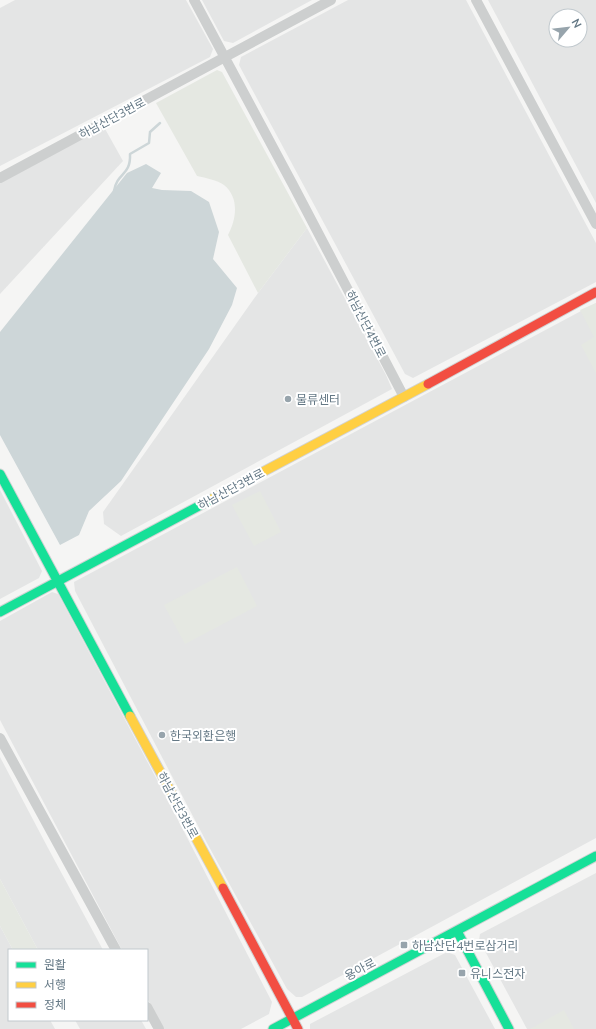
<svg xmlns="http://www.w3.org/2000/svg" width="596" height="1029" viewBox="0 0 596 1029" font-family="Mulish,'Noto Sans KR',sans-serif">
  <style>
    .built { fill: #e4e5e5; fill-rule: evenodd }
    .green { fill: #e5e8e2 }
    .water { fill: #cdd6d8 }
    .lines { fill: none; stroke-linecap: round; stroke-linejoin: round }
    .stream { stroke: #cdd6d8; stroke-width: 2.5 }
    .fast-casing { stroke: #d1d2d3; stroke-width: 11 }
    .slow-casing { stroke: #d1d2d3; stroke-width: 11 }
    .jam-casing { stroke: #d1d2d3; stroke-width: 11 }
    .street { stroke: #cdcfcf; stroke-width: 10 }
    .fast { stroke: #16e098; stroke-width: 9 }
    .slow { stroke: #ffcf43; stroke-width: 9 }
    .jam { stroke: #f24e42; stroke-width: 9 }
    .poi-dot { fill: #97a4ac; stroke: #fff; stroke-width: 1.5 }
    .labels { text-anchor: middle; dominant-baseline: central; stroke-width: 4; stroke-linejoin: round; paint-order: stroke }
    .street-label { font-size: 12px; fill: #647885; stroke: #fff }
    .poi-label { font-size: 12px; fill: #647885; stroke: #fff; text-anchor: start }
  </style>
  <rect width="100%" height="100%" fill="#f5f5f4"/>
  <path class="built" d="M15,0H186L213,49L210,57L0,166V8Z
    M202,0H312L233,43L224,41Z
    M348,0H466L596,243V282L413,378L405,374L239,65L241,57Z
    M488,0H596V203ZM556,16H580V40H556Z
    M104,127L123,161L0,294V183Z
    M307,228L386,375L392,389L121,536L104,524L103,512L258,293Z
    M596,303V838L302,997H296L287,989L207,843L75,591L74,582Z
    M0,490L42,571L39,578L0,599Z
    M52,592L58,594L163,791L272,1002L269,1014L241,1029H164L147,998V950H122L0,720V621Z
    M0,757L48,848L103,950H38L0,879Z
    M596,873V1029H527L479,940L480,934Z
    M0,926L13,950H9V1020H50L55,1029H0Z
    M447,952L455,955L495,1029H310V1024Z
    M75,1020H141L146,1029H80Z"/>
  <path class="green" d="M217,70L222,72L307,228L258,293L228,235C236,220 240,198 224,185C217,180 206,178 197,176L156,103Z
    M596,303V373L581,345L594,337L580,310Z
    M260,491L281,532L254,546L232,505Z
    M237,567L257,606L185,644L164,605Z
    M0,879L38,950H13L0,926Z
    M564,1010L574,1029H530Z"/>
  <path class="water" d="M146,164L161,173L152,188L162,190L191,191L209,202L219,232L213,259L237,288L232,305L209,349L121,481L89,511L79,535L60,545L0,435V332L127,173Z"/>
  <g class="lines">
    <path class="stream" d="M114,191C117,172 131,176 130,154L149,143L150,132L160,123"/>
    <defs>
      <path id="fast" d="M0,474L130,716
        M0,612L212,499
        M457,931L509,1029
        M273,1029L596,856"/>
      <path id="slow" d="M212,499L428,384
        M130,716L223,888"/>
      <path id="jam" d="M428,384L596,292
        M223,888L298,1029"/>
    </defs>
    <use href="#fast" class="fast-casing"/>
    <use href="#slow" class="slow-casing"/>
    <use href="#jam" class="jam-casing"/>
    <path class="street" d="M194,0L292,183L404,397
      M476,0L596,224
      M0,178L331,0
      M0,738L116,950
      M147,1007L159,1029"/>
    <use href="#fast" class="fast"/>
    <use href="#slow" class="slow"/>
    <use href="#jam" class="jam"/>
  </g>
  <g class="poi-dot">
    <circle cx="288" cy="399" r="4"/>
    <circle cx="162" cy="735" r="4"/>
    <rect x="400" y="941" width="8" height="8" rx="2"/>
    <rect x="458" y="969" width="8" height="8" rx="2"/>
  </g>
  <g class="labels">
    <g class="street-label">
      <text transform="translate(112 118) rotate(-28)">하남산단3번로</text>
      <text transform="translate(366 324) rotate(63)">하남산단4번로</text>
      <text transform="translate(231 489) rotate(-28)">하남산단3번로</text>
      <text transform="translate(178 805) rotate(62)">하남산단3번로</text>
      <text transform="translate(360 969) rotate(-28)">용아로</text>
    </g>
    <g class="poi-label">
      <text x="296" y="399">물류센터</text>
      <text x="170" y="735">한국외환은행</text>
      <text x="412" y="945">하남산단4번로삼거리</text>
      <text x="470" y="973">유니스전자</text>
    </g>
  </g>
  <rect x="8" y="949" width="140" height="72" fill="#ffffff" stroke="#c1c9ce"/>
  <rect x="16" y="962" width="20" height="6" fill="#16e098" stroke="#c1c9ce"/>
  <text x="44" y="969" font-size="12" fill="#647885">원활</text>
  <rect x="16" y="982" width="20" height="6" fill="#ffcf43" stroke="#c1c9ce"/>
  <text x="44" y="989" font-size="12" fill="#647885">서행</text>
  <rect x="16" y="1002" width="20" height="6" fill="#f24e42" stroke="#c1c9ce"/>
  <text x="44" y="1009" font-size="12" fill="#647885">정체</text>
  <g transform="translate(568 28) rotate(62)"><circle r="19" fill="#ffffff" stroke="#c1c9ce"/>
  <path d="M0-3L7 15L0 10L-7 15Z" fill="#97a4ac"/>
  <text y="-6" font-size="11" font-weight="bold" text-anchor="middle" fill="#647885">N</text>
  </g>
</svg>
